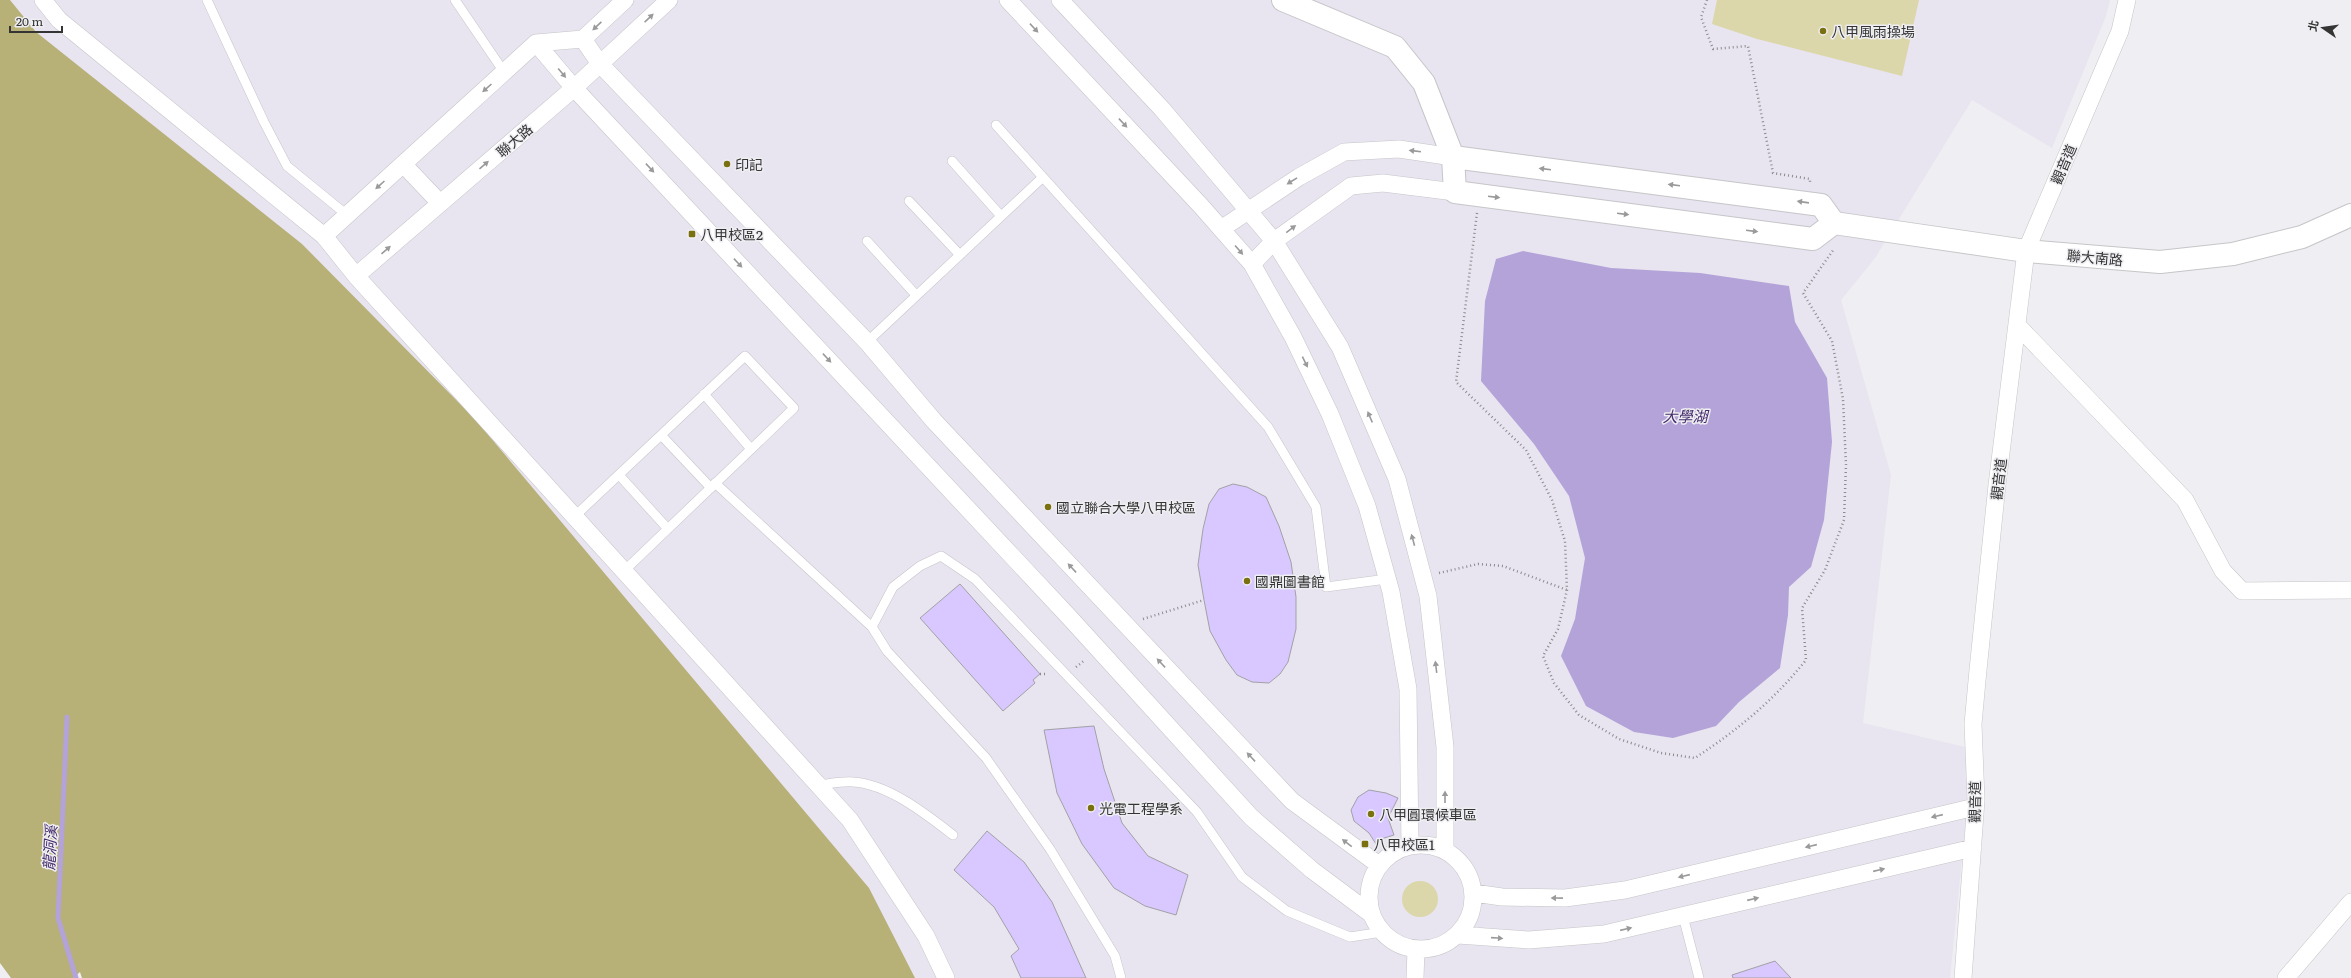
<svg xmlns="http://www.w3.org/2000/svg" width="2351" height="978" viewBox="0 0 2351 978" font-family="Literata,'Noto Sans TC',serif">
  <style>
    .built { fill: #e8e4f0 }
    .green { fill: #dcd7aa }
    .forest { fill: #b7b077 }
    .water { fill: #b3a3d8 }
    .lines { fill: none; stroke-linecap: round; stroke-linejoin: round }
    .stream { stroke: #b3a3d8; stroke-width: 5 }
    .building { fill: #d8c8ff; stroke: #a2a1a5 }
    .lane-casing { stroke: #c6c5c8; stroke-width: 10 }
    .street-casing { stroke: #c6c5c8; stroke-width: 18 }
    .secondary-casing { stroke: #c6c5c8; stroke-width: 24 }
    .path { stroke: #8c8b8e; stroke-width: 2.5; stroke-dasharray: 1 3; stroke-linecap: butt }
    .lane { stroke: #fff; stroke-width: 9 }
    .street { stroke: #fff; stroke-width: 17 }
    .secondary { stroke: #fff; stroke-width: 22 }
    .oneway { fill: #9a9a9a }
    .poi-dot { fill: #7a700f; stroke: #efeef2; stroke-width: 1.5 }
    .labels { text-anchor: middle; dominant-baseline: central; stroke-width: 3; stroke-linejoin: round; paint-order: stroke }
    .poi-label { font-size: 14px; fill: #343435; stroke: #efeef2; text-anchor: start }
    .street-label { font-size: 14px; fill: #343435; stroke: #efeef2 }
    .water-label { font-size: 15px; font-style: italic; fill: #442c6b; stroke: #efeef2 }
  </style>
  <rect width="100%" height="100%" fill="#efeef2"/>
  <path class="built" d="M0,0H2110L2106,16L2052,148L1972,100L1875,258L1841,300L1891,475L1863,723L1965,747L1968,799L1950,978H823Z"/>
  <path class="green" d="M1717,0H1919L1902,76L1757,39L1712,24Z
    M1402 899a18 18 0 1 1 36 0a18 18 0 1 1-36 0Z"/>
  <path class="forest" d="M0,0H10L36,32L302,244L474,418L869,888L915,978H82L80,972L73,978H11L0,963Z"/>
  <path class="water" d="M1523,251L1611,268L1700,273L1789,286L1795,322L1827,378L1832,442L1824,520L1811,567L1789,587L1788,615L1780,668L1739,702L1716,726L1673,738L1634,732L1586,706L1561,656L1575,619L1585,558L1569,496L1534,444L1481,381L1485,301L1496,259Z"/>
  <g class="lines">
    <path class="stream" d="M67,717L58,918L76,978"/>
  </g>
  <path class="building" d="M1233,484L1247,487L1266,497L1279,526L1291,562L1296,597V629L1288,662L1280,674L1269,683L1252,682L1237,675L1226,660L1210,631L1204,600L1198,565L1203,529L1209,504L1219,489Z
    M960,584L1040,674L1033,680L1035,683L1003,711L920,618Z
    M1094,726L1104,769L1122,823L1148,856L1188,875L1176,915L1145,906L1114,888L1082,844L1057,793L1044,730Z
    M1369,790L1386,793L1398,798L1388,818L1394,835L1381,839L1376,844L1369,833L1354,821L1351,810L1358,797Z
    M987,831L1024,862L1052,902L1086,978H1021L1011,956L1019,949L994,907L954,870Z
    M1775,961L1791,978H1733L1732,975Z"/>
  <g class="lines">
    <defs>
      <path id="lane" d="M207,0L264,122L287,166L347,215
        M455,0L504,72
        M996,125L1268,427L1316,507L1326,587L1387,579
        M952,161L1001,216
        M909,201L960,255
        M867,241L916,295
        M867,342L1043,177
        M704,394L751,449
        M661,435L711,488
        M619,475L668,529
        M715,483L872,627
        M575,516L745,356L794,408L624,571
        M819,785C829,784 842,781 853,782C888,784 926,814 953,835
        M1683,916L1699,978
        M1121,978L1115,956L1050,849L986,758L887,651L872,627L893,587L920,566L941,556L975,579L1197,812L1242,877L1287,911L1350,937L1382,932"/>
      <path id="street" d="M43,0L59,20L324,236L356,276L850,820L926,936L946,978
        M1008,0L1201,206L1252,264L1293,337L1330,414L1367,506L1391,592L1408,689L1410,846
        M1060,0L1162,109L1274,241L1340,347L1397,479L1428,596L1445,747V850
        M583,39L600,64L867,342L934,421L1292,801L1379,865
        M536,43L574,88L1070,618L1251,817L1312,870L1371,914
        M403,164L440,203
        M1221,229L1299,177L1344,152L1399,149L1453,157
        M324,236L536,43L583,39L625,0
        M1252,264L1274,241L1351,186L1383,183L1455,192
        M356,276L574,88L669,0
        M2017,325L2185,500L2223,571L2242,591L2351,590
        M1369 897a52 52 0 1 1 104 0a52 52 0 1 1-104 0Z
        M1474,893L1502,897L1565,898L1625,890L1975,807
        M1458,935L1529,940L1604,934L1973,848
        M1415,978L1416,950
        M1963,978L1976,800L1973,724L1978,670L1997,485L2026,251L2120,31L2127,0
        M2286,978L2351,902"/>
      <path id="secondary" d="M1283,0L1395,47L1424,83L1453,157L1455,192L1813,239L1834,223L1821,205L1453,157
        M1834,223L2026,251L2160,262L2233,254L2302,237L2351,215"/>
    </defs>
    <use href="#lane" class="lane-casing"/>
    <use href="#street" class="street-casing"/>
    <use href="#secondary" class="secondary-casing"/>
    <path class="path" d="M1707,0L1701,17L1713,49L1748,46L1773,173L1810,179V184
      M1477,213L1456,382L1526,450L1552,500L1565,541L1567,590L1558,629L1543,656L1554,683L1579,715L1619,739L1661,753L1695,758C1739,729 1773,701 1806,660L1802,608L1825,570L1844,520L1846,465L1843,399L1832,341L1803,293L1834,249
      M1439,573L1478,564L1503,566L1567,590
      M1143,619L1204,600
      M1076,667L1085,660
      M1040,674H1048"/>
    <use href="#lane" class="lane"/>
    <use href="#street" class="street"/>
    <use href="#secondary" class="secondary"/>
  </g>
  <defs><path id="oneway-solid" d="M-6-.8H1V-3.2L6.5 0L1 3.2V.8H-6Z"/></defs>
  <g class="oneway">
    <use href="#oneway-solid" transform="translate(649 18) rotate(-43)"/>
    <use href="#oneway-solid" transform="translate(597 26) rotate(137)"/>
    <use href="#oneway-solid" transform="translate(1034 28) rotate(47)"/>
    <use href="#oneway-solid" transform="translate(562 73) rotate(50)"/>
    <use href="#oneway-solid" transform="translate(487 88) rotate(138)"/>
    <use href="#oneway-solid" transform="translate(1123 123) rotate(47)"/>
    <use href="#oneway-solid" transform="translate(1415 151) rotate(-173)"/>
    <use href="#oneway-solid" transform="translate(484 165) rotate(-41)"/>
    <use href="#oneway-solid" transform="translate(650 168) rotate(47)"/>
    <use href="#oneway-solid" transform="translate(1545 169) rotate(-173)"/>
    <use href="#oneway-solid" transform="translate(1292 181) rotate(148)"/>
    <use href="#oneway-solid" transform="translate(380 185) rotate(138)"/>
    <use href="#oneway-solid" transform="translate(1674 185) rotate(-173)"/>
    <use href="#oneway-solid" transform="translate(1494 197) rotate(7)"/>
    <use href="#oneway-solid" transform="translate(1803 202) rotate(-172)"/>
    <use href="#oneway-solid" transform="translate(1623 214) rotate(7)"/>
    <use href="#oneway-solid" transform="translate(1291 229) rotate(-37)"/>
    <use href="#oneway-solid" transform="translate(1752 231) rotate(7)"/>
    <use href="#oneway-solid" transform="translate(386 250) rotate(-41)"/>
    <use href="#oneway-solid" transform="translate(1239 250) rotate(49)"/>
    <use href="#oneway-solid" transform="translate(738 263) rotate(47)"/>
    <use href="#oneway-solid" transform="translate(827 358) rotate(47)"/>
    <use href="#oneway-solid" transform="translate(1305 362) rotate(64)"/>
    <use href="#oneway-solid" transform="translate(1370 417) rotate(-113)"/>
    <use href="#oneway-solid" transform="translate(1413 540) rotate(-105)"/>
    <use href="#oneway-solid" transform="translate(1072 568) rotate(-133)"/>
    <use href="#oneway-solid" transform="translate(1161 663) rotate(-133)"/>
    <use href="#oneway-solid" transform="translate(1436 667) rotate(-97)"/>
    <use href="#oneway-solid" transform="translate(1251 757) rotate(-133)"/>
    <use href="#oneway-solid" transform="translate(1445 797) rotate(-90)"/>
    <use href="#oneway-solid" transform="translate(1937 816) rotate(167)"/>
    <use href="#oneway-solid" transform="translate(1347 843) rotate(-143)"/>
    <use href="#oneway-solid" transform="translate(1811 846) rotate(167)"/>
    <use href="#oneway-solid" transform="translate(1879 870) rotate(-13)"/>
    <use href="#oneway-solid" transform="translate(1684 876) rotate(167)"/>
    <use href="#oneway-solid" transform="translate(1557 898) rotate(-179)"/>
    <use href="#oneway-solid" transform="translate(1753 899) rotate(-13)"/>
    <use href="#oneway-solid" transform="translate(1626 929) rotate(-13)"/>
    <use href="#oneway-solid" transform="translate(1497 938) rotate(4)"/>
  </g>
  <g class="poi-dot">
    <circle cx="1823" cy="31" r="4"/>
    <circle cx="727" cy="164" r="4"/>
    <rect x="688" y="230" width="8" height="8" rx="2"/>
    <circle cx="1048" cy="507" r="4"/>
    <circle cx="1247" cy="581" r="4"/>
    <circle cx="1091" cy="808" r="4"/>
    <circle cx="1371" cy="814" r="4"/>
    <rect x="1361" y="840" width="8" height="8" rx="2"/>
  </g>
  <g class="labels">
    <g class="poi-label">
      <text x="1831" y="31">八甲風雨操場</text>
      <text x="735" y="164">印記</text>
      <text x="700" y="234">八甲校區2</text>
      <text x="1056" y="507">國立聯合大學八甲校區</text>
      <text x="1255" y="581">國鼎圖書館</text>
      <text x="1099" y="808">光電工程學系</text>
      <text x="1379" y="814">八甲圓環候車區</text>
      <text x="1373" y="844">八甲校區1</text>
    </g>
    <g class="street-label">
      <text transform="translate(514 140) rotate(-41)">聯大路</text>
      <text transform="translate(2063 164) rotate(-67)">觀音道</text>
      <text transform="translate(2095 257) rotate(5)">聯大南路</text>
      <text transform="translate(1998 479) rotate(-83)">觀音道</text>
      <text transform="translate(1974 802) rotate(-89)">觀音道</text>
    </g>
    <g class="water-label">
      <text x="1685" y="415">大學湖</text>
      <text transform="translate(49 848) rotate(-87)">龍洞溪</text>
    </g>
  </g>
  <g transform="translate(2323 28) rotate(283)" stroke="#efeef2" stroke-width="3" paint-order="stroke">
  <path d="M0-3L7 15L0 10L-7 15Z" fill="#343435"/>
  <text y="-6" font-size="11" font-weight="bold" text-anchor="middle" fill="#343435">北</text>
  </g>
  <path d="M10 26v6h52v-6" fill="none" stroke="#343435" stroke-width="2"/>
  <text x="16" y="26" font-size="12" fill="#343435" stroke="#efeef2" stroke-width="3" paint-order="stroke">20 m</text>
</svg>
